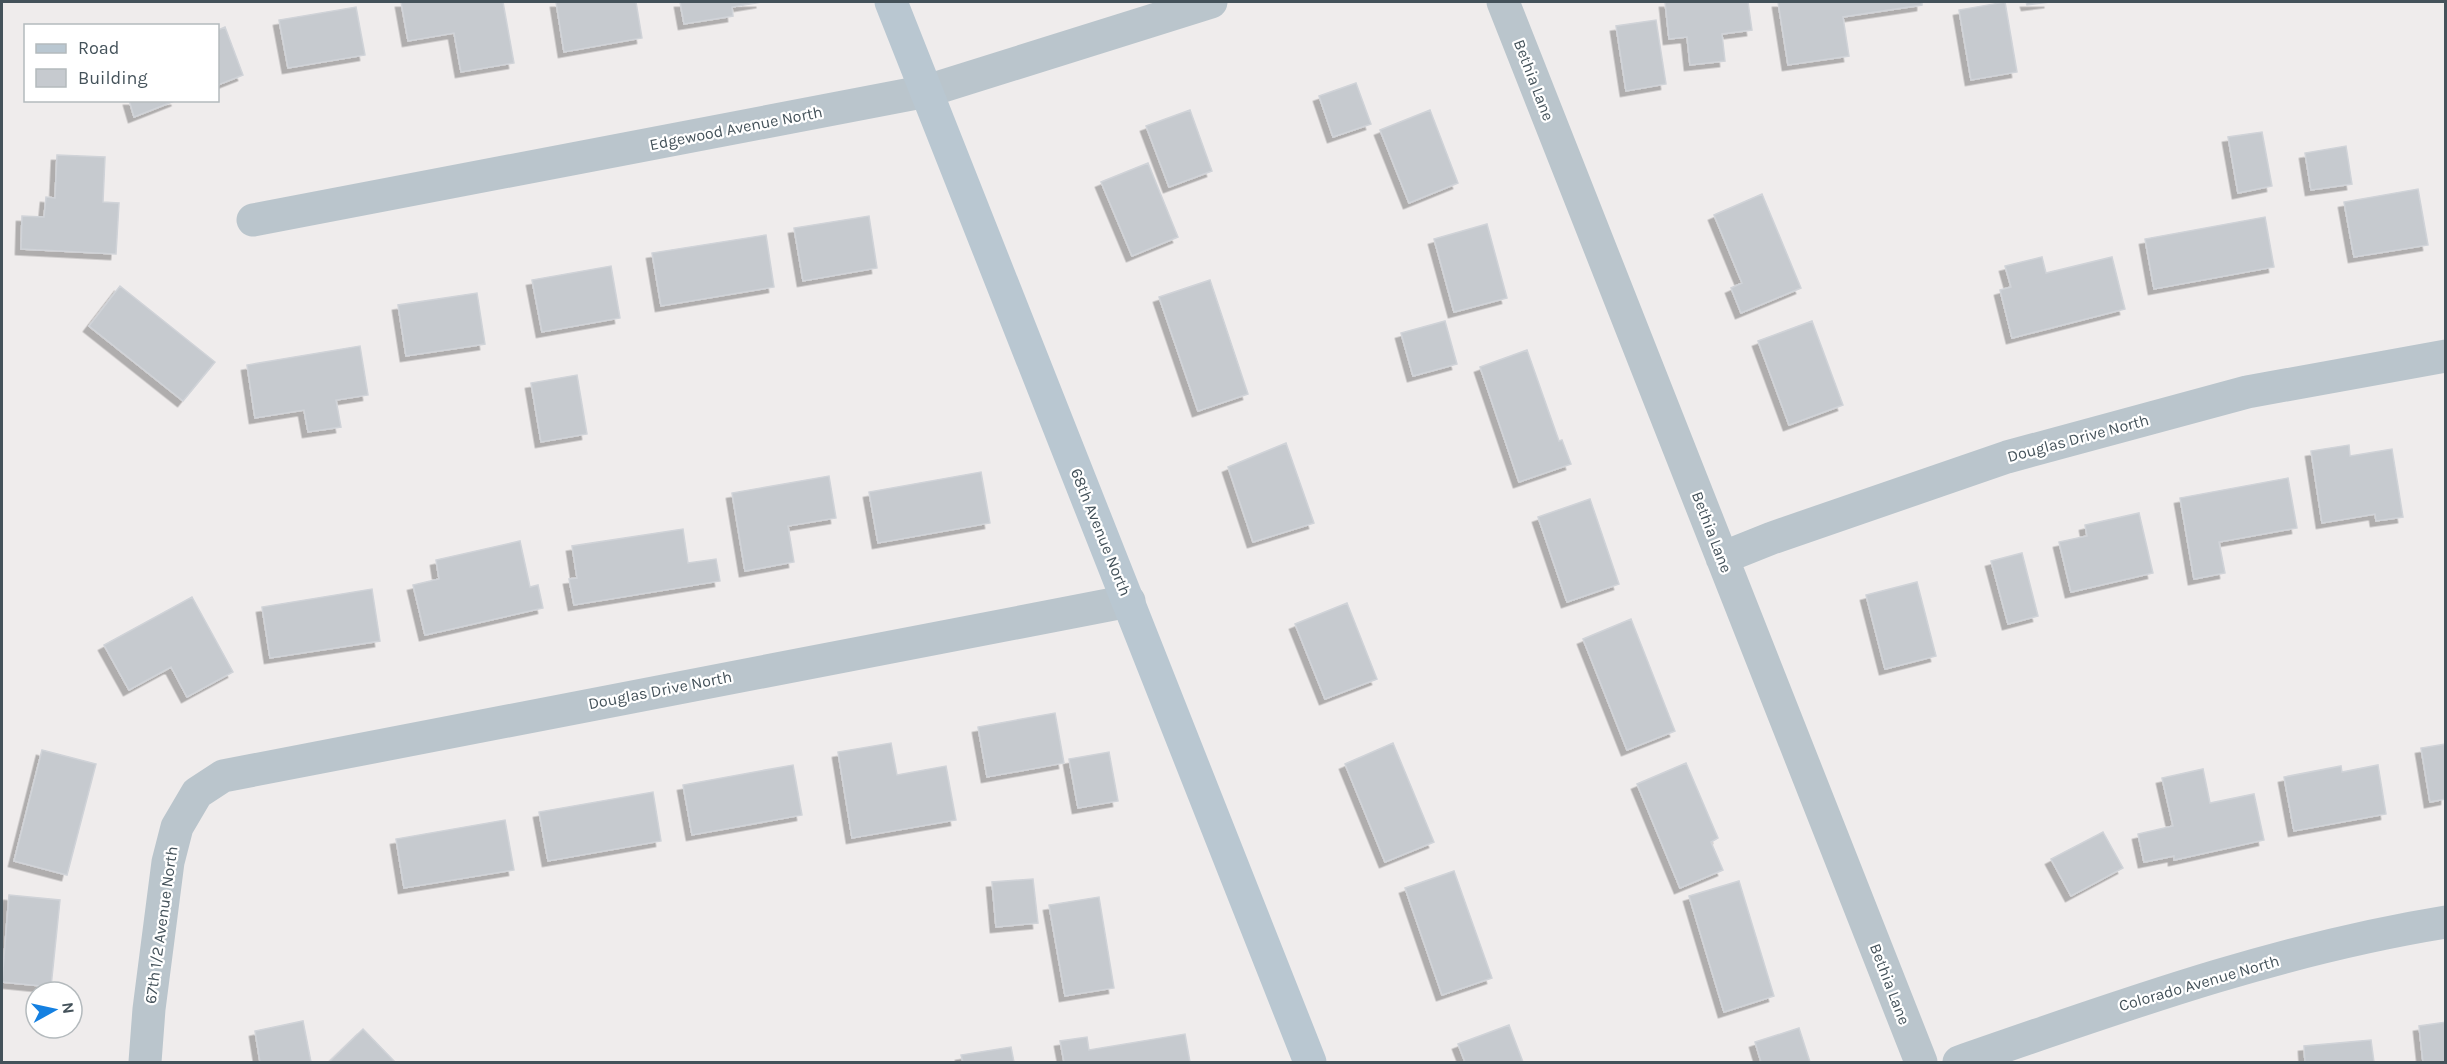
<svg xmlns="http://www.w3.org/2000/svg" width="2447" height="1064" viewBox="0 0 2447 1064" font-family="Karla,sans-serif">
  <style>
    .building { fill: #c6cacf; stroke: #d0d3d8; stroke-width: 1.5; filter: url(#shadow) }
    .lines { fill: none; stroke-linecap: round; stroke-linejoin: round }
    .street { stroke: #bac5cc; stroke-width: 33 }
    .secondary { stroke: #b9c7d1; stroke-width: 33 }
    .labels { text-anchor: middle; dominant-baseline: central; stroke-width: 4.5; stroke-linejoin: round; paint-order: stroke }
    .street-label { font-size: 16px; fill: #44525a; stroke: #fff }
  </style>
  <defs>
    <filter id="shadow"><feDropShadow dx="-5.5" dy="5.5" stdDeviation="0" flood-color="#0004"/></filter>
  </defs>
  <rect width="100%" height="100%" fill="#efecec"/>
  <path class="building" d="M401,2H503L514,63L461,72L454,33L408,41Z
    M556,2H636L642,38L564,52Z
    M680,2H762L732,7L733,16L684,24Z
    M1665,2H1748L1752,30L1722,34L1725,61L1690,65L1687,37L1669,39Z
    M1778,2H1922V5L1843,17L1849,56L1788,65Z
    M2005,2L2017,72L1971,80L1959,10Z
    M2026,2H2050L2027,5Z
    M356,7L365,55L288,68L279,20Z
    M1656,20L1666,84L1626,91L1616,26Z
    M225,27L243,75L218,85V30Z
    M1356,83L1371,124L1333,137L1319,96Z
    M129,100H177L134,117Z
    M1190,110L1212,171L1169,187L1146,126Z
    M1430,110L1458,183L1409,203L1380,130Z
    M2262,132L2272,186L2238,193L2228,137Z
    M2346,146L2352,184L2311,190L2305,153Z
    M57,155L105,157L103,202L119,203L116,254L21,249L22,216L44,217L46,197L55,198Z
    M1148,163L1178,237L1132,256L1101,182Z
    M2418,189L2428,245L2354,257L2344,202Z
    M1762,194L1801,288L1741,313L1731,288L1742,283L1714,215Z
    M869,216L877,268L803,281L794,228Z
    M2265,217L2274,267L2154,289L2145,239Z
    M1487,224L1507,298L1454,312L1434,239Z
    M766,235L774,287L661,306L652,253Z
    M2042,257L2046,273L2112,257L2125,309L2012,338L2000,290L2011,287L2005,266Z
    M611,266L620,318L542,332L532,280Z
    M1210,280L1248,394L1198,411L1159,297Z
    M120,286L215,362L183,401L89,326Z
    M477,293L485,344L406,356L398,305Z
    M1445,321L1457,364L1413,376L1401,333Z
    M1812,321L1843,405L1789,425L1758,341Z
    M360,346L368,395L336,400L341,427L308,432L304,410L255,418L247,365Z
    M1527,350L1559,441L1562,440L1571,464L1519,482L1480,367Z
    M577,375L587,434L541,442L531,383Z
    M1286,443L1314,523L1253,542L1228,467Z
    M2349,445L2350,456L2392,449L2403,517L2376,521L2375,514L2322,523L2311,451Z
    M981,472L990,523L878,543L869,492Z
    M829,476L836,518L788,526L794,562L745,571L732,493Z
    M2288,478L2297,528L2219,542L2225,573L2194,579L2180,498Z
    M1590,499L1619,584L1567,602L1538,517Z
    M2139,513L2153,573L2071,592L2059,542L2087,536L2085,525Z
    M683,529L688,563L716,559L720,581L574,605L569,579L577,578L572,546Z
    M520,541L530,587L538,585L543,608L425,635L413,585L439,579L436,560Z
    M2022,553L2038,616L2008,624L1991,561Z
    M1917,582L1936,656L1885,669L1866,595Z
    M372,589L380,641L270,658L262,607Z
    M192,597L233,672L187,697L171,667L129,690L104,645Z
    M1347,603L1377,679L1325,699L1295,624Z
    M1631,619L1675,731L1627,750L1583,639Z
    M1055,713L1064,763L987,777L978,727Z
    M891,743L897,775L946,766L956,820L852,838L838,752Z
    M1393,743L1434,842L1385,862L1345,764Z
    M2446,744V799L2430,802L2421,748Z
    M42,750L96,764L67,875L14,861Z
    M1109,752L1118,801L1078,808L1069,759Z
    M1686,763L1718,838L1711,842L1723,870L1680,888L1637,784Z
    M793,765L802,815L692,835L683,785Z
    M2378,765L2386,814L2294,831L2284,777L2341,766L2342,772Z
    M2203,769L2210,803L2254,794L2264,840L2174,860V856L2144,862L2138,834L2173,826L2162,778Z
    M653,792L661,841L548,861L539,812Z
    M505,820L514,870L404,888L396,839Z
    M2103,832L2123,868L2071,896L2051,859Z
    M1454,871L1492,978L1442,995L1405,888Z
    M1033,879L1038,923L996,927L992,882Z
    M1739,881L1774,996L1724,1012L1689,896Z
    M9,895L60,900L51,987L2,982Z
    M1099,897L1114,988L1065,996L1049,905Z
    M303,1021L311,1062H260L255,1031Z
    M2446,1022V1062H2423L2419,1026Z
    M1509,1025L1523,1062H1465L1458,1044Z
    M1799,1028L1810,1062H1761L1755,1042Z
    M363,1029L395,1062H329Z
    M1185,1034L1190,1062H1064L1060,1041L1087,1037L1089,1050Z
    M2371,1040L2374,1062H2305L2304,1046Z
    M1011,1047L1014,1062H963L961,1055Z"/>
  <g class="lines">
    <path class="street" d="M1503,2L1921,1062
      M253,220L927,91L1211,2
      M1722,558L1772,538L2007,457L2247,392L2446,356
      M145,1062L149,1009L168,862L177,827L197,793L223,776L1129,601
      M1959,1062C2118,1007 2278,949 2446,922"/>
    <path class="secondary" d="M891,2L1310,1062"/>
  </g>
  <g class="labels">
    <g class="street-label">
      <text transform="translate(1534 80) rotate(69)">Bethia Lane</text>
      <text transform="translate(736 128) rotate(-11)">Edgewood Avenue North</text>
      <text transform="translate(2078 438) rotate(-15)">Douglas Drive North</text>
      <text transform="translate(1101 532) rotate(68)">68th Avenue North</text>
      <text transform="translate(1712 532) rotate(69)">Bethia Lane</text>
      <text transform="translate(660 690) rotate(-11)">Douglas Drive North</text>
      <text transform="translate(161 925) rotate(-82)">67th 1/2 Avenue North</text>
      <text transform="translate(2199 983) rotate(-16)">Colorado Avenue North</text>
      <text transform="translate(1890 984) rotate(69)">Bethia Lane</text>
    </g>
  </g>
  <rect width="2447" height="1064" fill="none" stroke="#44525a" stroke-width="6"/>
  <rect x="24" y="24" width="195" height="78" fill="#ffffff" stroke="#b4babd" stroke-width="1.5"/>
  <rect x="36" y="44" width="30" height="9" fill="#b9c7d1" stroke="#b4babd" stroke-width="1.5"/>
  <text x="78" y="54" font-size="18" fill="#44525a">Road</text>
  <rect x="36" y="69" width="30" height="18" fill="#c6cacf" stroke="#b4babd" stroke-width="1.5"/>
  <text x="78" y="84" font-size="18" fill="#44525a">Building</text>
  <g transform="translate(54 1010) rotate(82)"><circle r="28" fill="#ffffff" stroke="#b4babd" stroke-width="1.5"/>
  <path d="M0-4.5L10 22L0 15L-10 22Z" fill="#1480e1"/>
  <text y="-9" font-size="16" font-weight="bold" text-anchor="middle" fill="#44525a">N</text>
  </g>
</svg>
